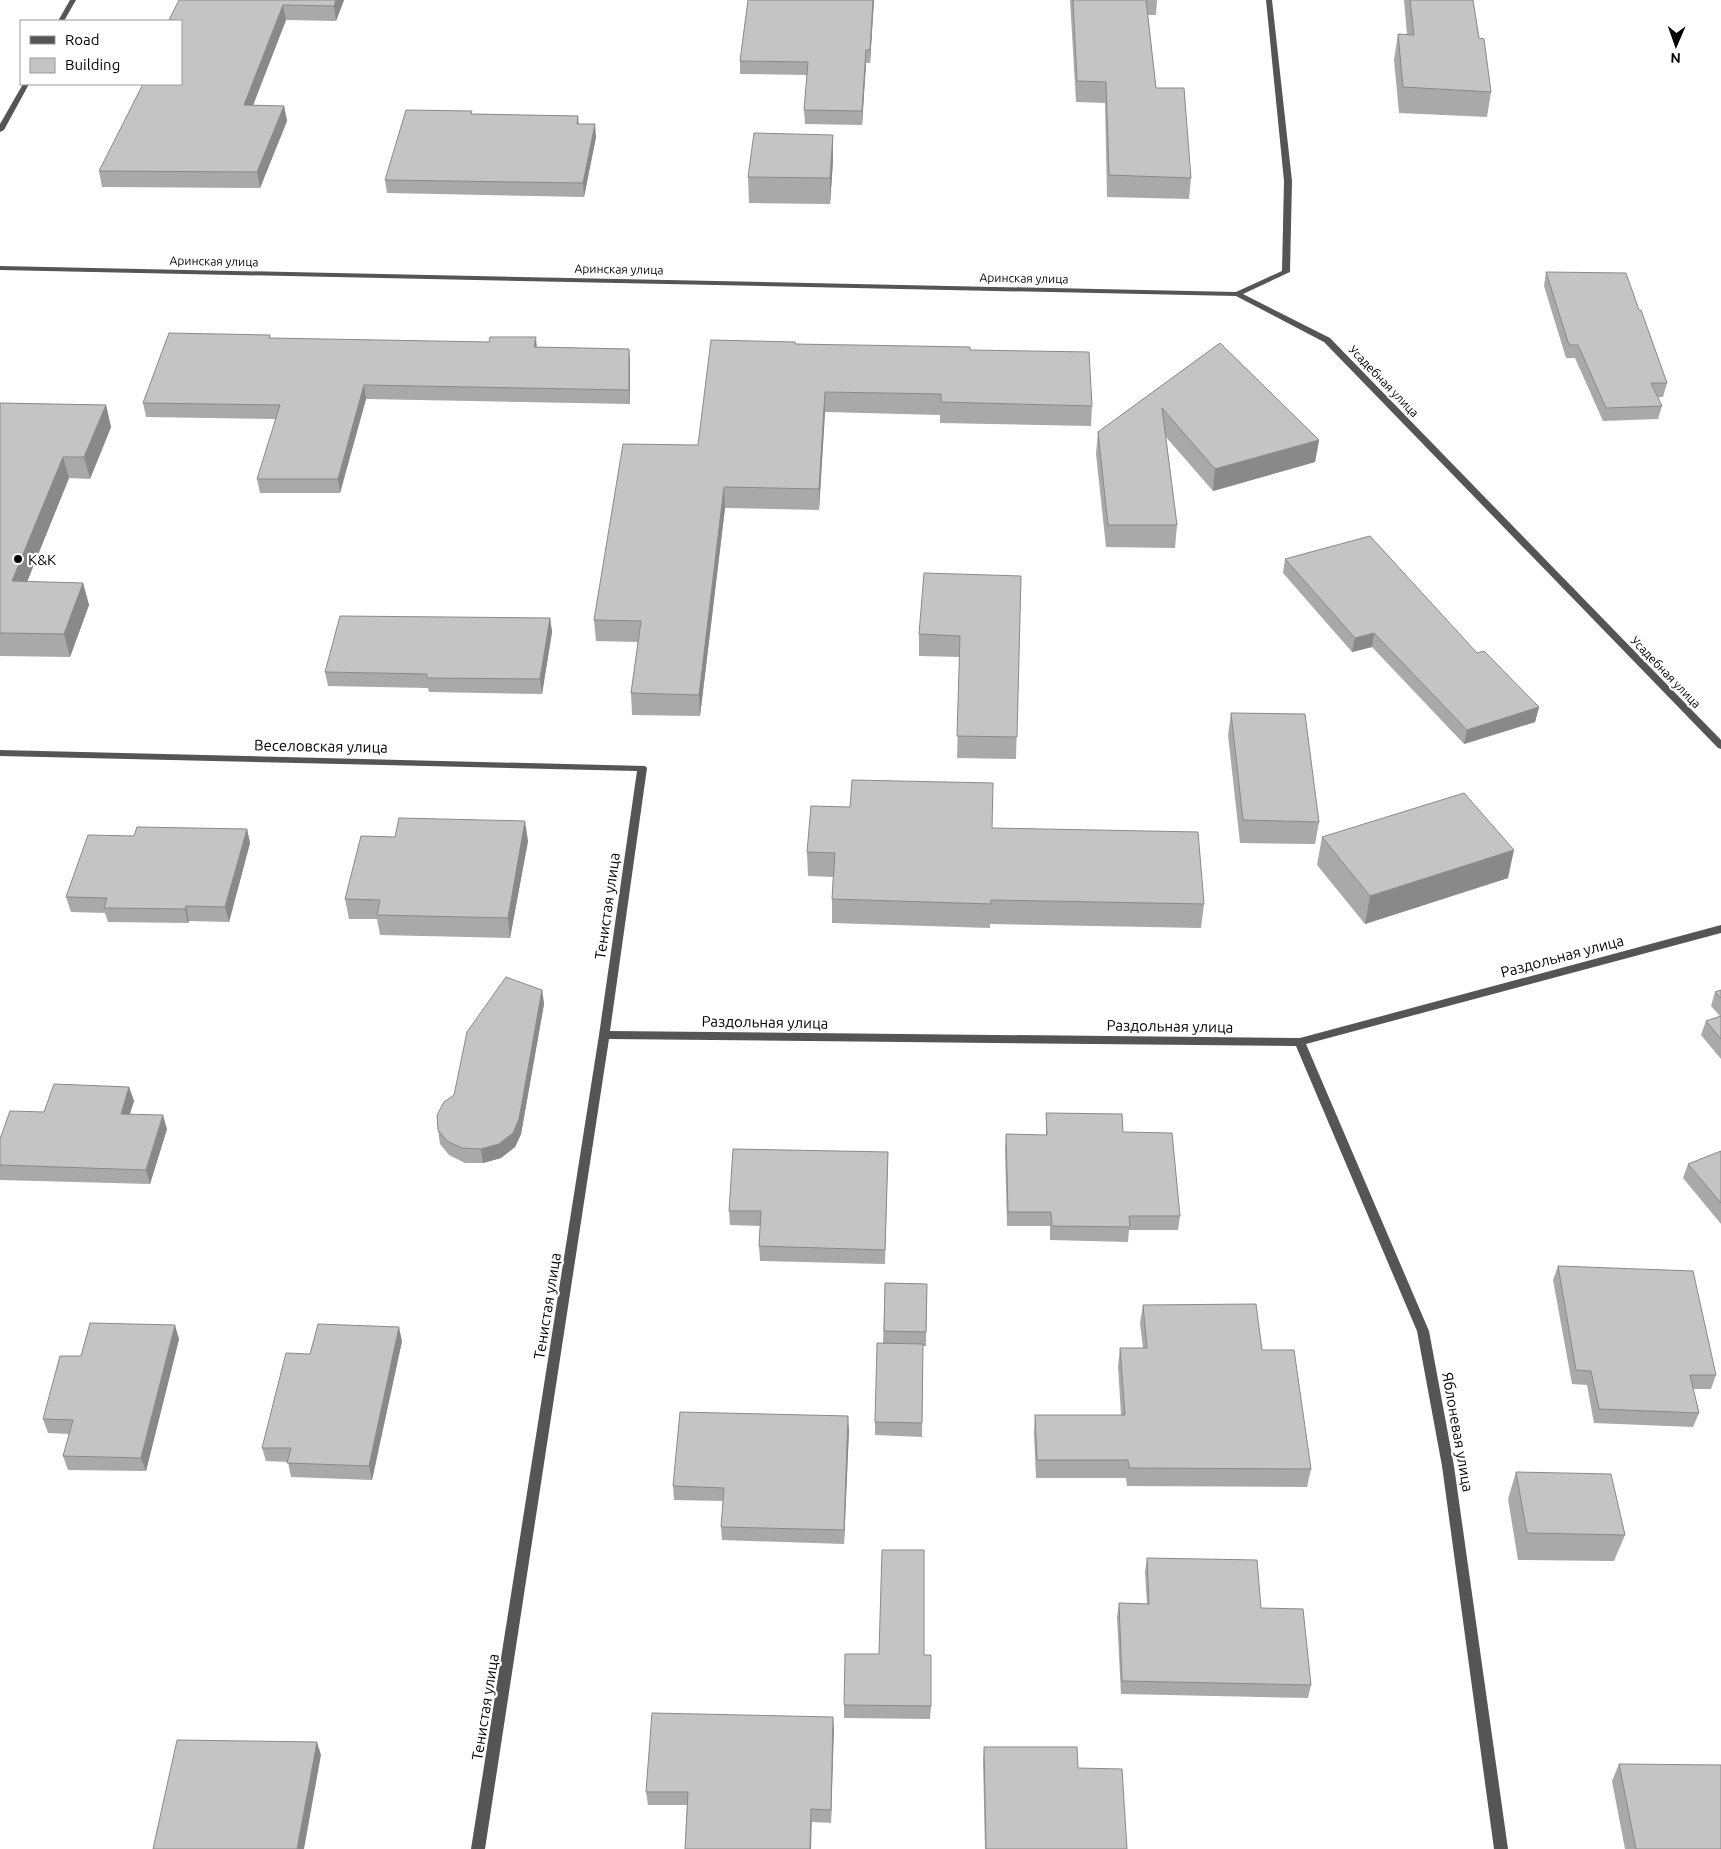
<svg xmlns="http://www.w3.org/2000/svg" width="1721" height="1849" viewBox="0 0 1721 1849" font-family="Ubuntu,sans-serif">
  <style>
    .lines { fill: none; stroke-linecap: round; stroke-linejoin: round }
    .minor { fill: #555; fill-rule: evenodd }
    .wall { fill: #a9a9a9 }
    .shaded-wall { fill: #898989 }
    .building { fill: #c4c4c4; stroke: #898989 }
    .poi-dot { fill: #000; stroke: #fff; stroke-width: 2 }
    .labels { text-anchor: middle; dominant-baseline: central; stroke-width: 4.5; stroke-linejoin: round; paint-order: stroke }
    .far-street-label { font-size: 12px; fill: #000; stroke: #fff }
    .poi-label { font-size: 15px; fill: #000; stroke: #fff; text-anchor: start }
    .street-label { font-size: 15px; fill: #000; stroke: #fff }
  </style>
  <rect width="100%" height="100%" fill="#fff"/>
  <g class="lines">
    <path class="minor" d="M70,0H76L64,21H58Z
      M1266,0H1272L1292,181L1290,272L1243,294L1330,338L1721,740V749L1718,748L1324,342L1236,296L0,270V266L1236,292L1282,271L1284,181Z
      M23,84H29L4,130L0,132V124Z
      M0,750L645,766L647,768L610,1031L1300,1038L1721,925V933L1306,1044L1429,1331L1454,1466L1508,1849H1494L1442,1466L1417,1331L1296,1046L609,1039L485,1849H471L599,1035L637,771L0,756Z"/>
  </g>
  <path class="wall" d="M179,0H344L336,21L286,20L253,105L284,106L287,121L260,188L102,187L99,171L181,21H169V20Z
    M748,0H874L870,63H866L862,125L805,124L804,110L807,75L740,74V61Z
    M1070,0H1157L1156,15H1148L1156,88L1191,178L1189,199L1107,197L1105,103L1076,102Z
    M1404,0H1473L1479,38L1491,92L1487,117L1399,113L1394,60L1398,34L1407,35Z
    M472,111V114L578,116L579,124L596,137L584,197L387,193L385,180Z
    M833,135V161L830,204L749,203L748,177Z
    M1546,272L1667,383L1663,397H1658L1662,406L1658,419L1603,421L1575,358H1566L1544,286Z
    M270,335V338L537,347L629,349L630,363V404L366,399L340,493H260L257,479L276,419L146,417L143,403Z
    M1220,343L1319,440L1315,462L1213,491L1166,437L1177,525L1175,548L1106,547L1096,454L1098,432Z
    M796,344L970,350L1092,406L1091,426L940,423V415L825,412L819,510L725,508L700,716L632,715L631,693L638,642L596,641L594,620L698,445Z
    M0,403L106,405L111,427L90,479L69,478L27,582L83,583L89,605L70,657L0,656Z
    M1285,559L1539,707L1535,722L1464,744L1372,647L1352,652L1283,573Z
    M1021,576L1016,759L957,758L960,657L919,656V634Z
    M550,618L552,632L542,694L429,692L428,688L328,686L325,672Z
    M1231,713L1319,822L1315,844L1240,843L1228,735Z
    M992,828L1204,904L1201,928L990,924V928L832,923V899L833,877L808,876L807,852Z
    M247,829L250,843L229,922L189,921L188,923L108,922L105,913L71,912L66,897L134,836Z
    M395,837L528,841L510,938L380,935L377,919H349L345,899Z
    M1322,837L1508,878L1365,924L1317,865Z
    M542,990L544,1004L521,1134L515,1147L501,1158L483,1163H465L449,1155L440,1144L438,1130L454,1095Z
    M1721,990V1059L1701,1035L1706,1021L1720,1016L1711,1006L1715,992Z
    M129,1087L134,1101L130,1114L167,1129L150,1184L0,1180V1139L44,1112Z
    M1046,1113L1123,1132L1180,1216L1178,1230H1129L1128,1242L1050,1240V1226H1007L1005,1149L1006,1134L1046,1135Z
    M1721,1151V1224L1683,1178L1688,1164Z
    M888,1152L885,1264L760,1261L759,1246L760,1226L730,1225L729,1211Z
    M1558,1266L1716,1375L1711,1389H1693L1699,1413L1693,1427L1594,1423L1587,1385L1572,1384L1553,1280Z
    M885,1283L927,1284L926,1346H923L922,1437L875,1435V1422L883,1343Z
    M1143,1305L1262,1350L1311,1469L1307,1487L1127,1486L1126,1478H1036L1034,1433L1035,1415H1121L1118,1366L1120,1348H1143L1140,1323Z
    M179,1339L146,1471L68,1470L63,1456L69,1434L48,1433L43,1419L81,1356Z
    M402,1341L372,1480L291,1477L288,1462L266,1461L262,1448L310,1354Z
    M849,1430L844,1544L722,1540L721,1527L723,1501L674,1500L673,1486Z
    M1516,1472L1625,1535L1614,1561L1518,1560L1508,1499Z
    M1147,1558L1261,1608L1311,1685L1308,1698L1121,1694L1117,1617L1119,1603L1147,1604L1145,1572Z
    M924,1655L931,1706L930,1719L844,1718V1705Z
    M833,1717L831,1823L812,1822L811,1849H685L687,1805H648L646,1792Z
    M984,1747L1078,1768L1127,1849H985L983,1760Z
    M1619,1764L1721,1849H1625L1612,1781Z"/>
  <path class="shaded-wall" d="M336,0H344L336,21L334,6Z
    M873,0H874L870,63V50Z
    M283,5L286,20L247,121L244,105Z
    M866,50V63L862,125V111Z
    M284,106L287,121L260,188L257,172Z
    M595,124L596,137L584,197L583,183Z
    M833,135V161L830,204V178Z
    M536,337L537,351L534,347Z
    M629,349L630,363V404L629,390Z
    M364,385L366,399L340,493L338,479Z
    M825,392V412L819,510V489Z
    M106,405L111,427L90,479L84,457Z
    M1319,440L1315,462L1213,491L1215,469Z
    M63,457L69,478L18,604L12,581Z
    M724,487L725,508L700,716L699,695Z
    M83,583L89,605L70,657L64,634Z
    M550,618L552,632L542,694L540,679Z
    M1374,633L1372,647L1352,652L1355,638Z
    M1539,707L1535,722L1464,744L1467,730Z
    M525,821L528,841L510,938L508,918Z
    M247,829L250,843L229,922L225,907Z
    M1514,850L1508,878L1365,924L1370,896Z
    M186,906L189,921L188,923L185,909Z
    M542,990L544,1004L521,1134L515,1147L501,1158L483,1163L481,1149Z
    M129,1087L134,1101L125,1128L121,1114Z
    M163,1115L167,1129L150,1184L146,1170Z
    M175,1325L179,1339L146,1471L141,1458Z
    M399,1327L402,1341L372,1480L369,1466Z
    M848,1416L849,1430L844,1544V1530Z
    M833,1717L834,1730L831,1823V1810Z
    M317,1742L321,1755L304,1849H297Z
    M811,1809V1849H810Z"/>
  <path class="building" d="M179,0H336L334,6L283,5L244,105L284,106L257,172L99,171L143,84H181V21H175V20H169Z
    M748,0H873L870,50H866L862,111L804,110L808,62L740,61Z
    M1073,0H1146L1156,88H1184L1191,178L1109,175L1106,82L1077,81Z
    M1410,0H1473L1479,38L1484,39L1491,92L1403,87L1398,34L1414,35Z
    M406,110L472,111L471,114L578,116L577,124H595L583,183L385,180Z
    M754,133L833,135L830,178L748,177Z
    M1546,272L1626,273L1639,310H1641L1667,383H1651L1662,406L1606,408L1578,345H1569Z
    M169,333L270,335L269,338L489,342L490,337H536L534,347L629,349V390L364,385L338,479H257L280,405L143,403Z
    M711,340L795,342V344L970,347V350L1089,352L1092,406L941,402V394L825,392L819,489L724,487L699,695L631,693L641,621L594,620L623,444L698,445Z
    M1220,343L1319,440L1215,469L1162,408L1177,525H1108L1098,432Z
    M0,403L106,405L84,457H63L12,581L83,583L64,634L0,633Z
    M1370,536L1477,653L1484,651L1539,707L1467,730L1374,633L1355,638L1285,559Z
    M924,573L1021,576L1017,737L957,736L960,636L919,634Z
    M340,616L550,618L540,679L427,678V674L325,672Z
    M1231,713L1305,714L1319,822L1243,820Z
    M852,780L993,783L992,828L1198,832L1204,904L991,900V904L832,899L835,853L807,852L811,806L850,807Z
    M1464,793L1514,850L1370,896L1322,837Z
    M399,818L525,821L508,918L377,915L380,900L345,899L361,836L395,837Z
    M137,827L247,829L225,907L186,906L185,909L104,908L107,898L66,897L88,835L134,836Z
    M506,977L542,990L519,1119L513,1133L499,1144L481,1149L462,1148L447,1141L438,1130L437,1115L444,1102L454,1095L467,1032Z
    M1721,990V998L1715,992Z
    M1721,1016V1039L1706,1021Z
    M54,1084L129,1087L121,1114L163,1115L146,1170L0,1165V1139L10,1111L44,1112Z
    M1046,1113L1122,1114L1123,1132L1172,1133L1180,1216H1129L1130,1227L1052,1226L1051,1212H1008L1006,1134L1047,1135Z
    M733,1149L888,1152L885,1250L759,1246L761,1211H729Z
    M1721,1151V1203L1688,1164Z
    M1558,1266L1693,1271L1716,1375H1690L1699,1413L1599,1409L1591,1371L1576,1370Z
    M885,1283L927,1284L926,1332L884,1331Z
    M1256,1304L1262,1350H1294L1311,1469L1129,1468L1128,1460H1037L1035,1415H1125L1120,1348H1147L1143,1305Z
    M90,1323L175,1325L141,1458L63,1456L73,1420L43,1419L60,1356H81Z
    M318,1324L399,1327L369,1466L287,1463L291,1448H262L286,1353L310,1354Z
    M877,1343L923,1344L922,1423L875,1422Z
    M680,1412L848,1416L844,1530L721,1527L724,1488L673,1486Z
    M1516,1472L1611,1474L1625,1535L1527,1533Z
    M882,1550H924V1655H931V1706L844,1705L845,1654H879Z
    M1147,1558L1257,1560L1261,1608L1303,1609L1311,1685L1122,1681L1119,1603L1149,1604Z
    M652,1713L833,1717L831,1810L811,1809L810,1849H685L688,1792H646Z
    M177,1740L317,1742L297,1849H153Z
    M984,1747H1077L1078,1768L1122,1769L1127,1849H986Z
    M1619,1764L1721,1765V1849H1636Z"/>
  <circle class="poi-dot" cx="18" cy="559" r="5"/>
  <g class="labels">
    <g class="far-street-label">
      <text transform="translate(214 261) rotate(1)">Аринская улица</text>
      <text transform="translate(619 269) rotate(1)">Аринская улица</text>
      <text transform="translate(1024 278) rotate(1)">Аринская улица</text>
      <text transform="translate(1384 381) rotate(46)">Усадебная улица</text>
      <text transform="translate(1666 672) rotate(46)">Усадебная улица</text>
    </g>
    <g class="poi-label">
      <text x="28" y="559">K&amp;K</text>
    </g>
    <g class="street-label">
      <text transform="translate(321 746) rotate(1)">Веселовская улица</text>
      <text transform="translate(607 906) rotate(-82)">Тенистая улица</text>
      <text transform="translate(1562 956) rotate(-15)">Раздольная улица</text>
      <text transform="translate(765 1022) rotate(1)">Раздольная улица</text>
      <text transform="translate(1170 1026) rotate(1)">Раздольная улица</text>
      <text transform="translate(547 1306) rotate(-81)">Тенистая улица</text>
      <text transform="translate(1458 1432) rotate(80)">Яблоневая улица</text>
      <text transform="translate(485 1707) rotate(-81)">Тенистая улица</text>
    </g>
  </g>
  <rect x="20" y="20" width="162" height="65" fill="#ffffff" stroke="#999999"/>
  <rect x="30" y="36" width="25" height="8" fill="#555555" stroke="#999999"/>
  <text x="65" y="45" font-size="15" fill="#000000">Road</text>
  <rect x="30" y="58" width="25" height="15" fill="#c4c4c4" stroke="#999999"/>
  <text x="65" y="70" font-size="15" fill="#000000">Building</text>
  <g transform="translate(1676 45) rotate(182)" stroke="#ffffff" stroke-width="4" paint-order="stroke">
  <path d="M0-4L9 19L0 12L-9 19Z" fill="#000000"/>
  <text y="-8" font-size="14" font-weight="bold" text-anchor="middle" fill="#000000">N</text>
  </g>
</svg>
